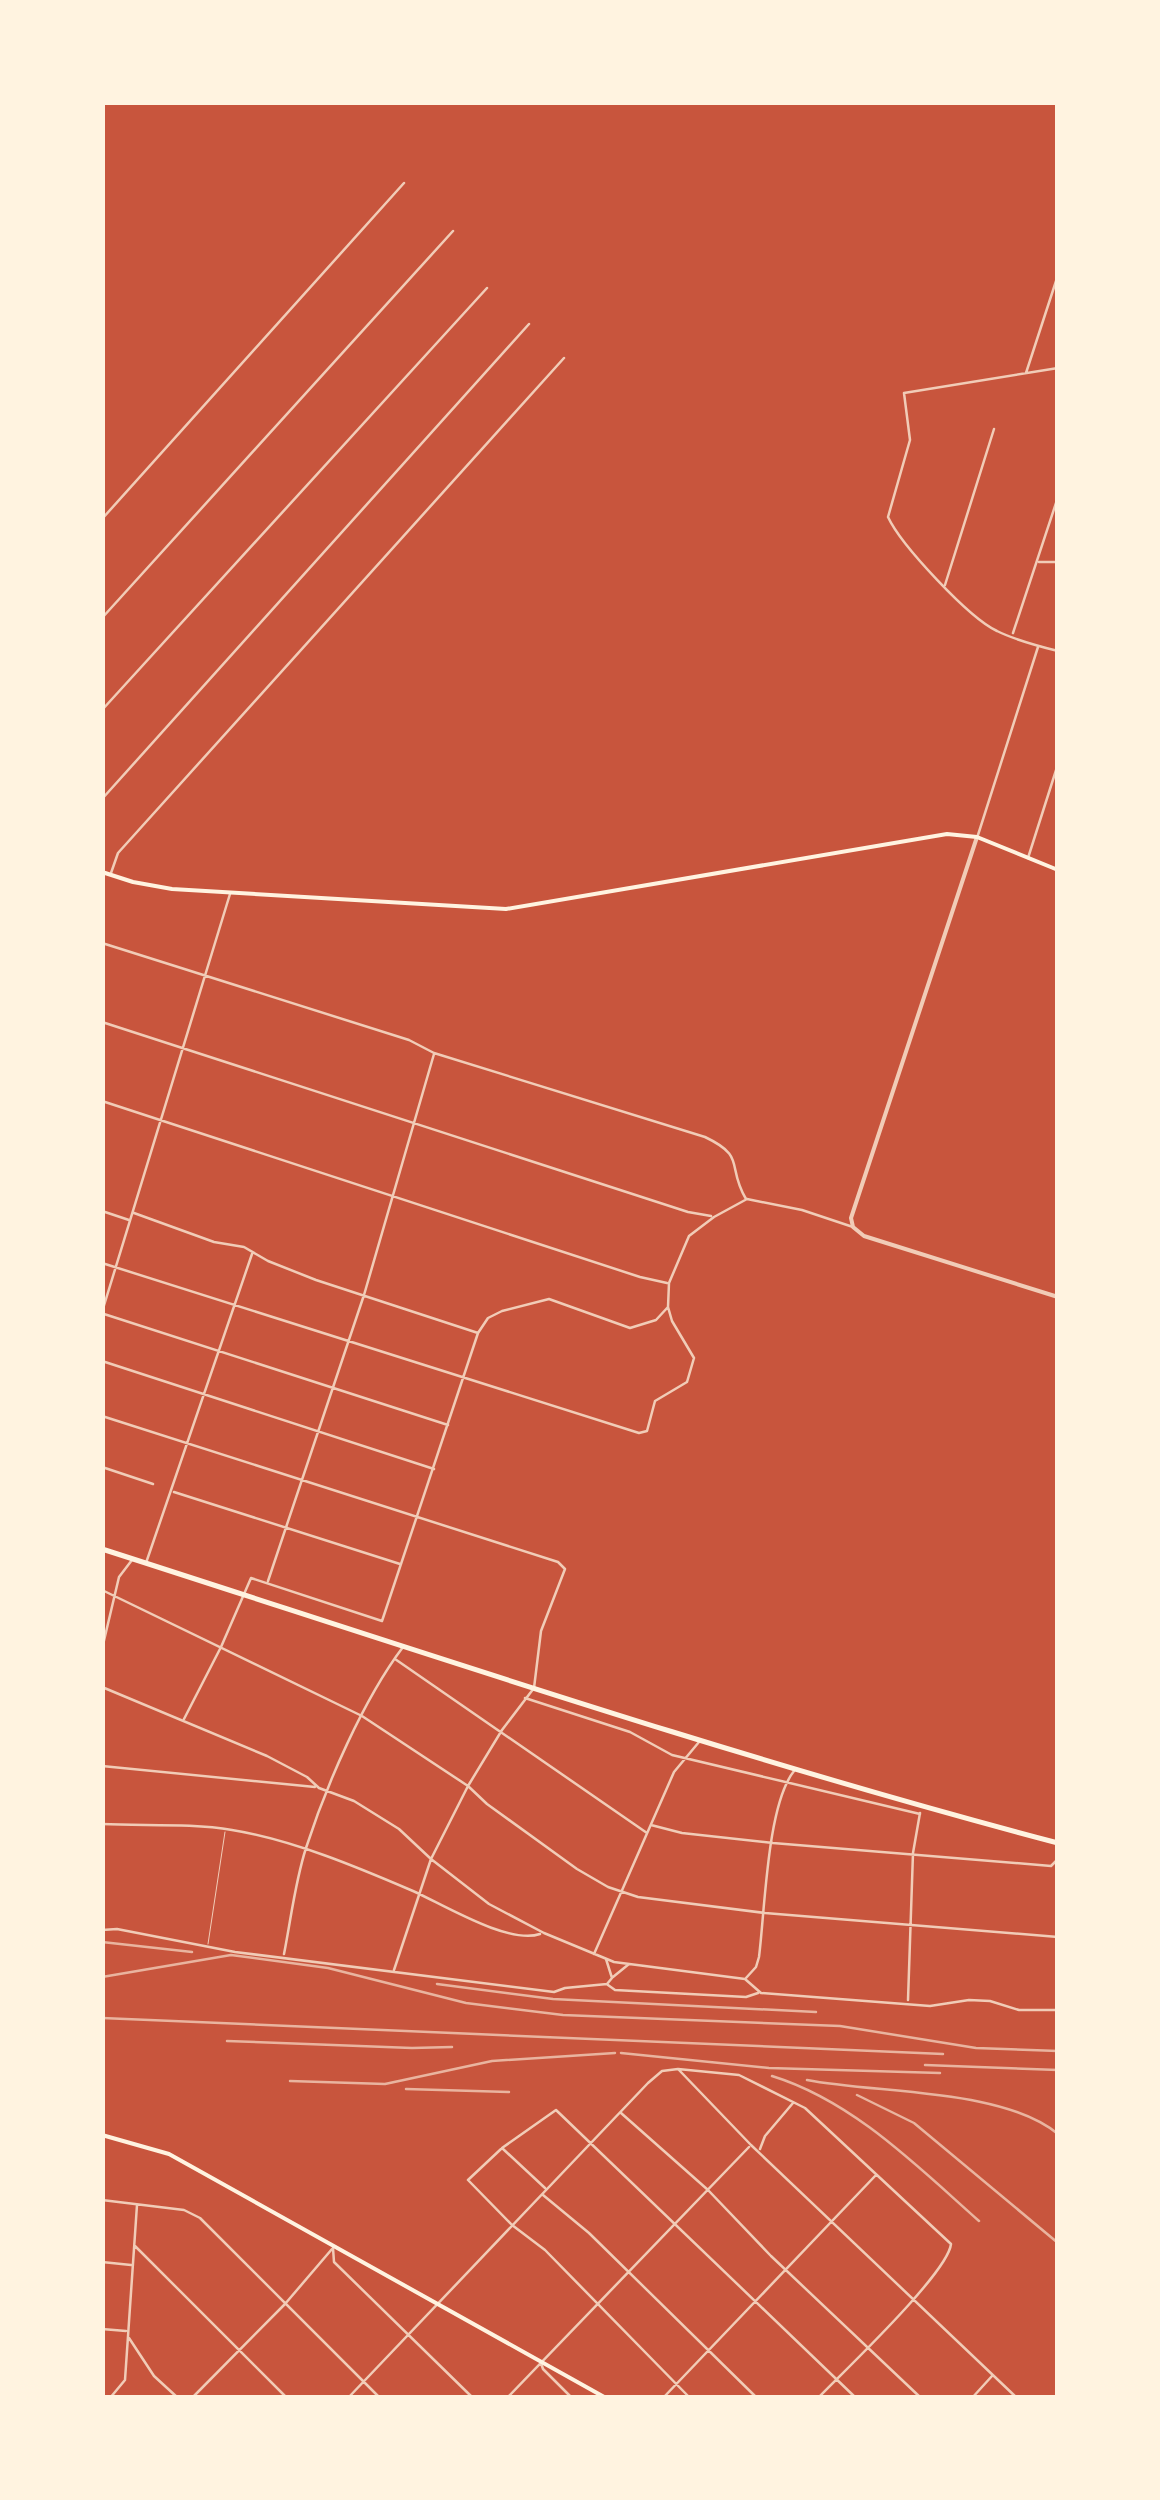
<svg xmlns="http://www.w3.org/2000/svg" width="1160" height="2500" viewBox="0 0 1160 2500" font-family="Lato,sans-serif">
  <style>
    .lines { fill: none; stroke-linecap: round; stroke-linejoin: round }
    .service { stroke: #f1ccb7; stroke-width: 1 }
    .minor { stroke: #f1ccb7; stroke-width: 2.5 }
    .tertiary { stroke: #f1ccb7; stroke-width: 4 }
    .secondary { stroke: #fff3e0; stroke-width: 4 }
    .primary { stroke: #fff3e0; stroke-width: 5 }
    .rail { stroke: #e9b49f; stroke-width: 2.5 }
  </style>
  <rect width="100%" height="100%" fill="#c8553d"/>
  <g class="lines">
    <path class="service" d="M208,1944L225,1832"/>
    <path class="minor" d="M1058,368L904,393L910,440L888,517C901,545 969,618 997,631C1015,640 1038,646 1058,651
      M1026,373L1058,275
      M102,519L404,183
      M1039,562H1058
      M945,585L994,429
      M102,618L453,231
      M1013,633L1058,497
      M102,710L487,288
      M102,799L529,324
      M978,835L1038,647
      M1028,858L1058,764
      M111,873L118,853L564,358
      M102,943L409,1040L434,1053L705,1137C747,1157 726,1165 746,1199
      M102,1022L688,1212L711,1216
      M102,1101L640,1277L667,1283
      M102,1211L129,1220
      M134,1213L214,1242L244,1247L268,1261L316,1280L478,1333
      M102,1263L639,1433L647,1431L655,1401L687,1382L694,1358L672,1321L668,1307L669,1283L689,1236L714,1217L747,1199L802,1210L853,1227
      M102,1312L230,894
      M104,1314L448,1425
      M102,1361L434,1469
      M102,1416L558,1562L565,1569L541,1631L534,1688L502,1730L468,1786L431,1859L394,1970
      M102,1467L153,1484
      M174,1492L400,1564
      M146,1563L252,1254
      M268,1581L364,1295L434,1054
      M102,1590L362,1716L468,1786L487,1804L577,1869L608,1887L638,1897L765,1913L1058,1937
      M102,1649L119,1577L132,1560
      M395,1659L647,1833
      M102,1687L267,1756L307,1777L319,1788L354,1801L399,1829L431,1859L489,1904L544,1933L614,1962L745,1979L761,1993L930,2006L969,2000L990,2001L1019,2010H1058
      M525,1698L630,1732L672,1755L920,1814
      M184,1719L221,1647L251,1578L382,1621L478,1333L488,1318L502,1311L549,1299L630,1328L656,1320L668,1307
      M102,1766L315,1787
      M102,1824C145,1826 191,1823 232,1830C293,1840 357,1867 413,1891C444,1905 509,1945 540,1934
      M651,1825L682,1833L773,1843L1051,1866L1056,1861L1058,1853
      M102,1930L117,1929L235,1952L554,1992L565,1988L607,1984L612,1978L606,1959
      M284,1954C291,1919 295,1882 306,1848C326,1786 363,1700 403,1647
      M594,1954L674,1772L699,1742
      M613,1977L629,1964
      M746,1978L756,1967L759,1957C765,1910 767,1805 794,1771
      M608,1985L615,1990L746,1997L758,1993
      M908,2000L913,1853L920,1813
      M679,2070L751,2145L1017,2398
      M621,2113L708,2190L771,2256L921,2398
      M501,2149L468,2180L512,2225L545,2250L690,2398
      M760,2149L765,2136L793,2103
      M545,2188L502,2148L556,2110L856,2398
      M543,2195L589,2233L757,2398
      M102,2200L184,2210L200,2218L380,2398
      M135,2246L287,2398
      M333,2248L334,2262L473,2398
      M102,2262L131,2265
      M102,2329L126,2331
      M129,2338L154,2376L178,2398
      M541,2363L543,2369L572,2398
      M110,2398L125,2380L137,2205
      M192,2398L285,2304L332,2249
      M348,2398L648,2083L662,2071L678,2069L739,2075L805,2108L951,2244C948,2273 844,2371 818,2398
      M507,2398L749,2147
      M663,2398L876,2175
      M972,2398L992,2376"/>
    <path class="tertiary" d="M977,837L851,1218L853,1227L864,1236L1058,1297"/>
    <path class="secondary" d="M102,872L133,882L172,889L506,909L947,834L977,837L1058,870
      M102,2135L169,2154L606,2398"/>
    <path class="primary" d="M102,1549C420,1651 735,1758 1058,1843"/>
    <path class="rail" d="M102,1942L192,1952
      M102,1977L231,1955L328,1968L466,2003L563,2015L840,2026L976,2048L1058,2051
      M437,1984L553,1999L816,2012
      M102,2018L943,2054
      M227,2041L412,2048L452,2047
      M621,2053L769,2068L940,2073
      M925,2065L1058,2070
      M772,2076C853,2101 917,2166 979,2221
      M807,2080C879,2094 1002,2088 1058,2134
      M290,2081L385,2084L492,2061L615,2053
      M406,2089L509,2092
      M857,2095L914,2123L1058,2243"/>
  </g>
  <rect width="1160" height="2500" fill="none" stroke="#fff3e0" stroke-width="210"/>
</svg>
